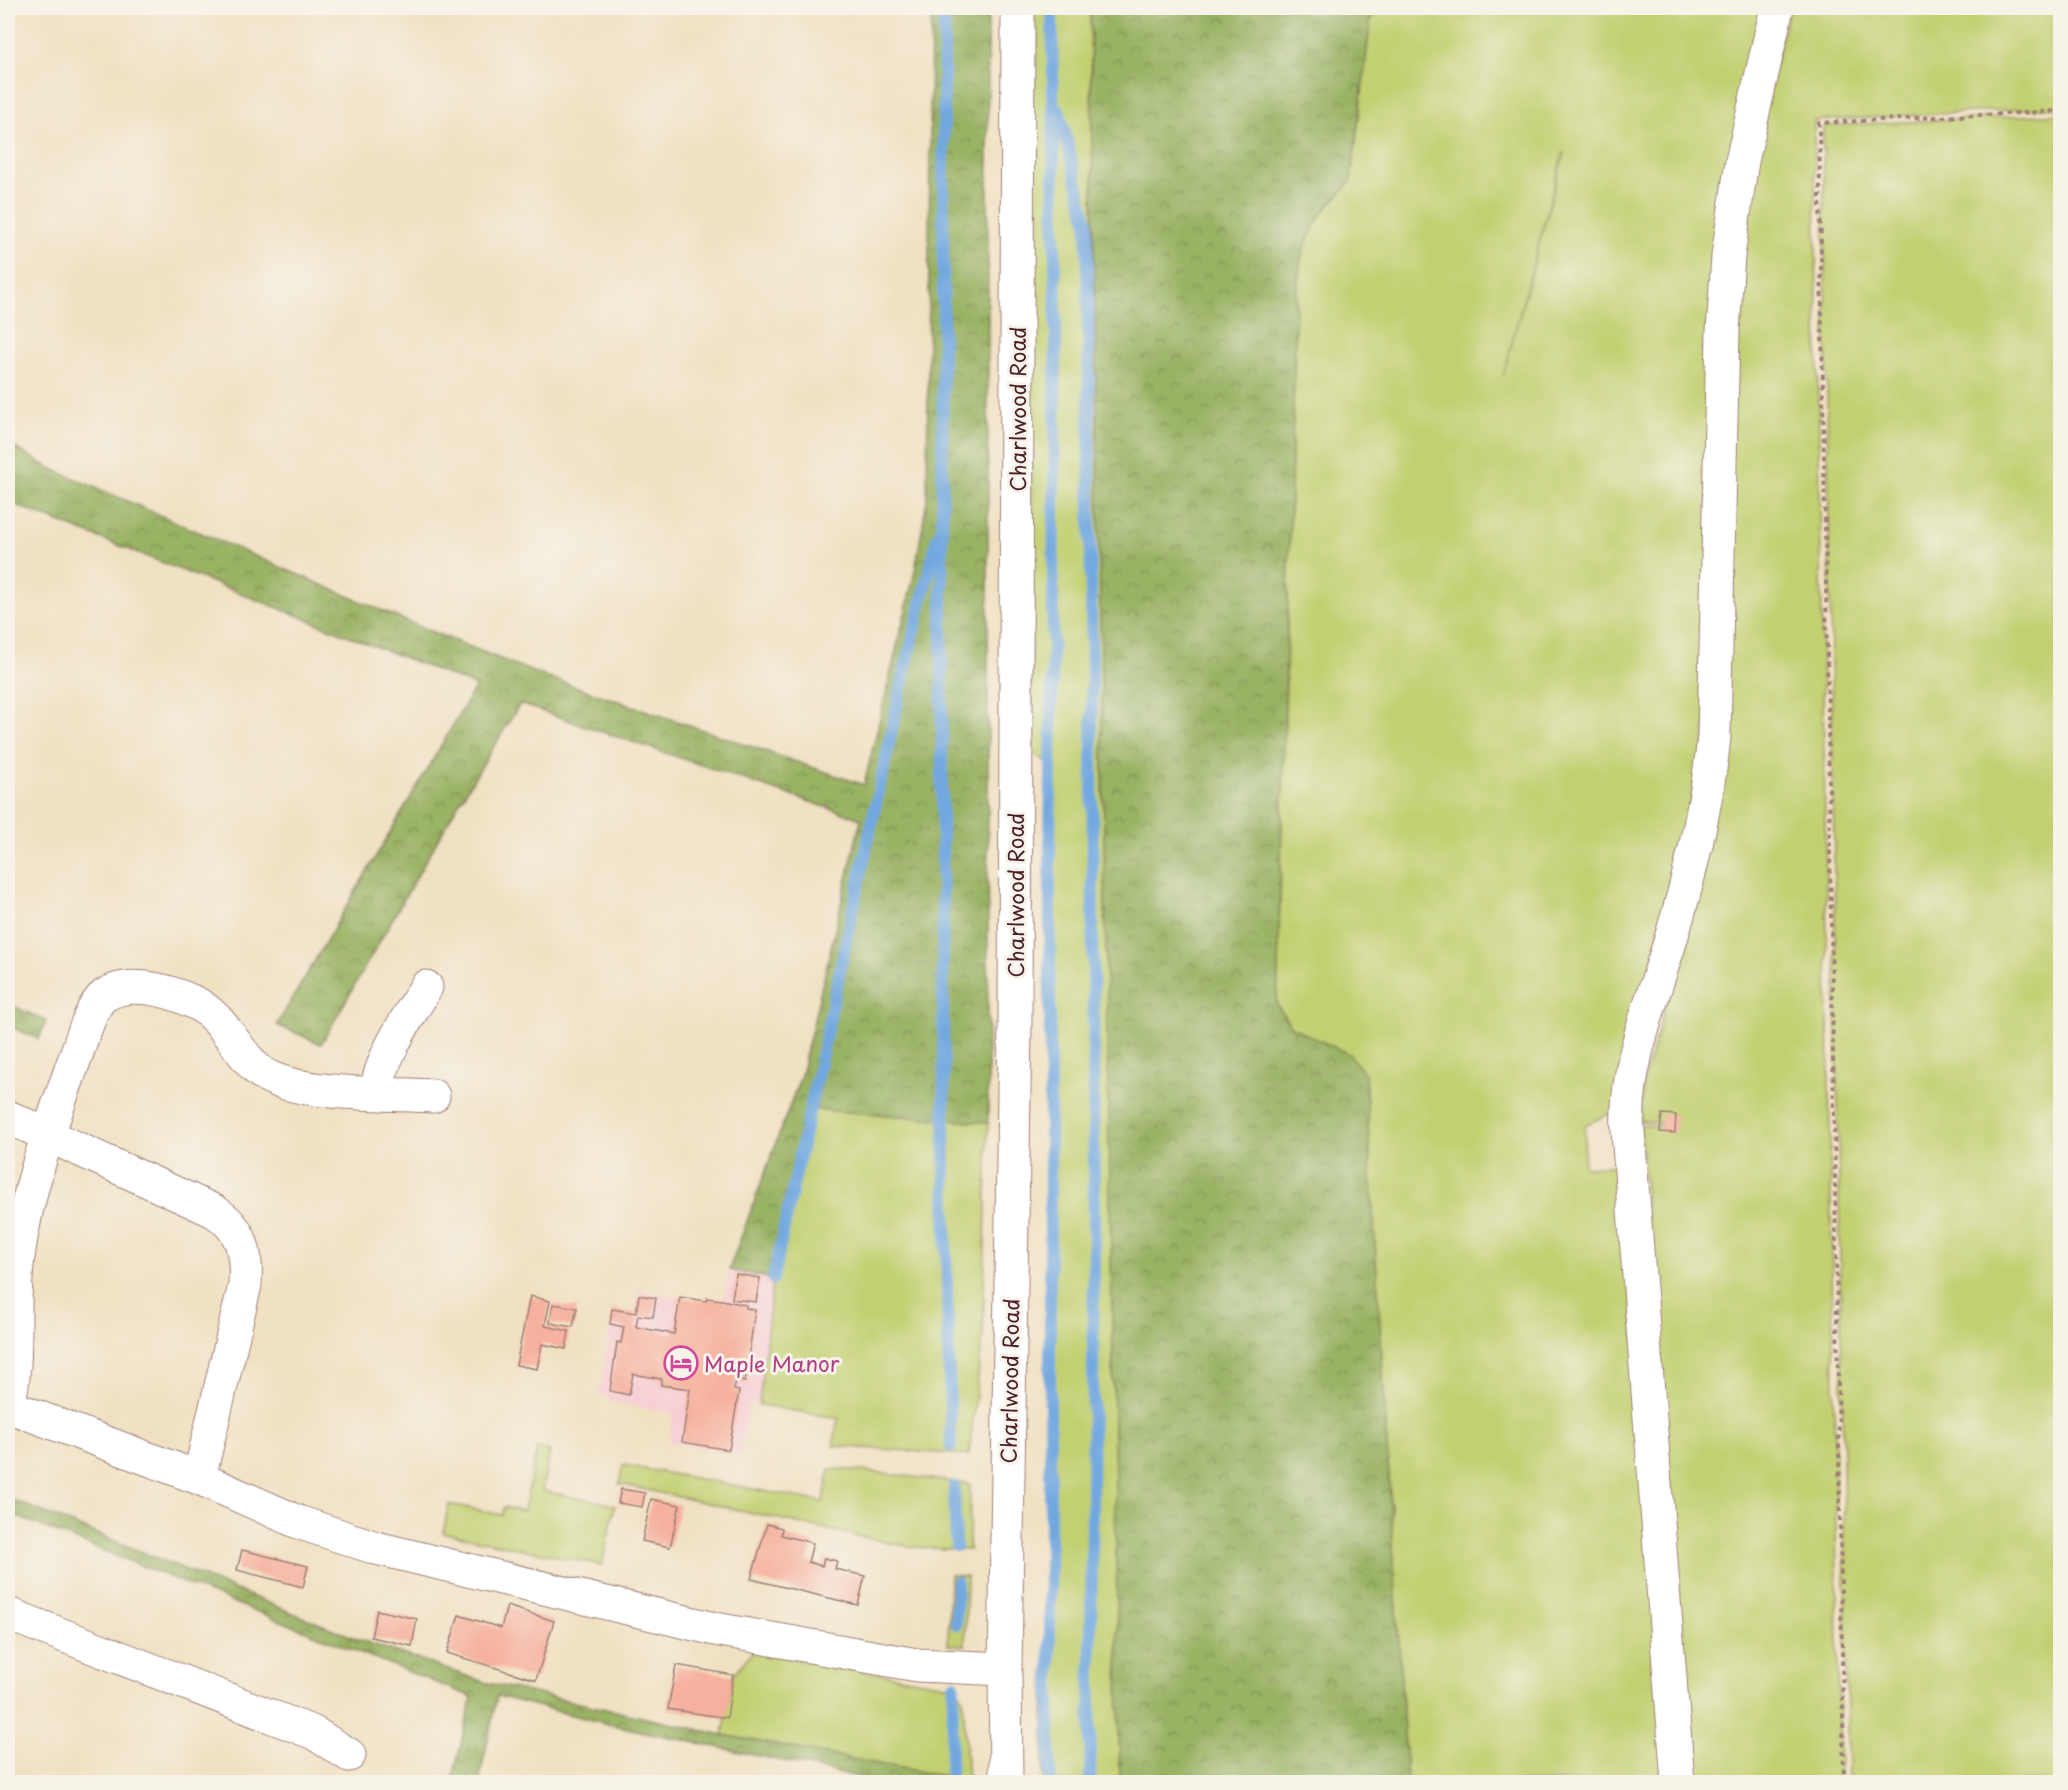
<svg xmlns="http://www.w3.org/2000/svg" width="2068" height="1790" viewBox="0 0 2068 1790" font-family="'Playpen Sans',sans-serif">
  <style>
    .built { fill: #f7cfd4 }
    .green { fill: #c2d072; stroke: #86784e; stroke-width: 1.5; fill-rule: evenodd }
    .forest { fill: url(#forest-crowns); stroke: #726848; stroke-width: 1.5 }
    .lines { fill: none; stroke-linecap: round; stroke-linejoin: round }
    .stream { stroke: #72a8e0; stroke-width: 12 }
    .building { fill: #f6b09d }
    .minor-casing { stroke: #9e8077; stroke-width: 35 }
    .path { stroke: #9e8077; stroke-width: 4; stroke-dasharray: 4.5 4.5; stroke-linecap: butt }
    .minor { stroke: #fff; stroke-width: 33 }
    .labels { text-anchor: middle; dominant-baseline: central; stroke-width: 6; stroke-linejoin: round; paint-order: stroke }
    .street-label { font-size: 21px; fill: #4a1f2b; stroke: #f7f3e8 }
    .hotel-label { font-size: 21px; fill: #b23c85; stroke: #f7f3e8; text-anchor: start }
  </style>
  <defs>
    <pattern id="forest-crowns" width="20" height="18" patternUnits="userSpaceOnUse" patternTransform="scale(1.5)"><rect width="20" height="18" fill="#99b264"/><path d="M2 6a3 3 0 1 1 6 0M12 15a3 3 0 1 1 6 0" fill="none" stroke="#7f9053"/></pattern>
  </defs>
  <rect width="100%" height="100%" fill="#f7f3e8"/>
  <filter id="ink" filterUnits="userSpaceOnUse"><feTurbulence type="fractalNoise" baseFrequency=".0167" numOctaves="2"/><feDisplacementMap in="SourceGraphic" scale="12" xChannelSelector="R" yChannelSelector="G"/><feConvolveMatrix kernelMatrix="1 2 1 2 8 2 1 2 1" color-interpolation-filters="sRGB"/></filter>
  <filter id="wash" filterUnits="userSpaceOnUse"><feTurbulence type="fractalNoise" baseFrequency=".008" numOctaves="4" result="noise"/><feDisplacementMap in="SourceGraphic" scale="24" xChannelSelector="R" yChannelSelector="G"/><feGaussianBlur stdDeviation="1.35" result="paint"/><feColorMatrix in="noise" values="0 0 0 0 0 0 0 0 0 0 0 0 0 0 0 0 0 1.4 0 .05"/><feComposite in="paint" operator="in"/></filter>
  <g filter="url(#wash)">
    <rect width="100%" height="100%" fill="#f1e1c3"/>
    <path class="built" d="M729,1270L773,1279L759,1405L749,1404L740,1455L669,1442L674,1413L609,1402V1396L599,1395L611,1324L636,1313L640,1291L706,1301L707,1298L722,1300Z"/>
    <path class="green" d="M1032,8H1090L1120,1782H1043L1048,1439L1051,766L1034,753L1031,739Z
      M1372,8H1766L1754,57L1704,746L1617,1110L1585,1125L1584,1167L1621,1165L1671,1782H1407L1365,1074L1291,1027L1277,1005L1296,297L1301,258L1308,239L1319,217L1351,181ZM1564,153L1503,376L1563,153Z
      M1789,8H2060V107L1814,121L1840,1782H1689L1640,1125L1661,1126V1123L1640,1121L1643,1082L1700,885L1741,259L1764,109Z
      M2060,114V1782H1848L1823,126Z
      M812,1109L988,1123L983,1332L969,1455L833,1446L838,1418L759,1405L773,1279Z
      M537,1448L550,1451L542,1491L615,1505L602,1565L443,1533L449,1504L502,1515L504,1507L524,1511Z
      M623,1465L823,1502L830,1469L864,1471L970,1484L969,1550L922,1548L890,1543L619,1484Z
      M950,1575L967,1576L965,1645H948Z
      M752,1652L957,1687L963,1699L968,1782H943L942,1776L723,1735L733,1675Z"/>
    <path class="forest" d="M931,8H988V1123L812,1109L773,1279L729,1270L801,1075L861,819L520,704L459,803L321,1044L277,1025L476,686L8,502V444L50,468L418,626L533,672L864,785L915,571L927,499Z
      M1090,8H1372L1351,181L1319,217L1308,239L1301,258L1296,297L1277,1005L1291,1027L1349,1054L1365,1074L1407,1782H1120Z
      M8,1004L46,1021L39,1039L8,1026Z
      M8,1498L355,1638L484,1682L723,1735L943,1776V1782H882L608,1724L497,1696L479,1782H452L472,1697L8,1513Z"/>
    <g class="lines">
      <path class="stream" d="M944,8C943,487 937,967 951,1447
        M1059,110L1087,222L1092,697L1094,1230L1090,1782
        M773,1279L904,674L938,535
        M954,1486L956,1546
        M956,1624L957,1582
        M950,1774L954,1685
        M1050,1782V857L1056,332L1052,8"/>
    </g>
    <g id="blocks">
      <path class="building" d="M1662,1114L1676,1115L1675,1133L1660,1132Z
        M736,1274L760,1278L756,1302L732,1299Z
        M639,1295L656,1298L653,1317L638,1315L636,1327L674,1334L680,1297L706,1301L707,1298L722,1300L746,1305V1308L755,1310L745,1382L736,1380L734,1390L739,1391L729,1450L682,1442L690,1389L661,1385V1379L633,1374L629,1395L610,1391L617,1342L621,1343L624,1327L610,1324L612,1309L636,1313Z
        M530,1296L550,1301L545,1326L569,1331L566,1349L542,1344L537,1369L516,1365Z
        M553,1304L577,1308L573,1327L550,1323Z
        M621,1489L645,1493L642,1507L618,1503Z
        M651,1499L680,1505L670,1547L642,1541Z
        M767,1524L782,1528L781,1535L813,1543L808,1562L822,1566L824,1558L837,1561L835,1569L865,1576L858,1605L751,1579Z
        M242,1550L308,1566L303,1587L237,1570Z
        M507,1606L554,1621L536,1680L447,1653L459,1615L501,1628Z
        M377,1610L417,1619L412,1646L371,1637Z
        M676,1665L733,1675L727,1718L668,1709Z"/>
    </g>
  </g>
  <g filter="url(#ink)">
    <use href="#blocks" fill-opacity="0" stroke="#9e8077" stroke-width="1.5"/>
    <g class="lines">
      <defs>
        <path id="minor" d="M376,1092C382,1054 407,1020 426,987
          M8,1117L214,1211C243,1229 247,1253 245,1285L199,1478
          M8,1406L199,1478L298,1522L376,1548L715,1629L917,1665L1005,1669
          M8,1406C20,1359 11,1306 18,1257C27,1189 51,1125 74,1061C80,1045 91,1005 104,996C127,979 168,990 191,1001C222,1014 233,1046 257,1069C286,1097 391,1093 433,1096
          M8,1614L314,1733L349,1755
          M1006,1782L1005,1669L1015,1027L1018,8
          M1678,1782L1628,1132C1624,1067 1651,1004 1670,942C1690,876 1707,806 1714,737L1723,331L1728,256L1742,161L1777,8"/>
      </defs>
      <use href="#minor" class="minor-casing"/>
      <path class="path" d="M1844,1782L1819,123L2060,111"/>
      <use href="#minor" class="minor"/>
    </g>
  </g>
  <defs>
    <symbol id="hotel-ring" viewBox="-11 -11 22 22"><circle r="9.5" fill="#f7f3e8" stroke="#d1479c" stroke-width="1.5"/><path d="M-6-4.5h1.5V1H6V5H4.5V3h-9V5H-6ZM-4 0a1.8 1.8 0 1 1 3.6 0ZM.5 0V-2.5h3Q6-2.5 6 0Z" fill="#d1479c"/></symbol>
  </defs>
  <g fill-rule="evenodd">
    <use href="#hotel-ring" x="662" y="1344" width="38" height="38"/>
  </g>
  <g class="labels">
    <g class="street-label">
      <text transform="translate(1017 409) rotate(-90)">Charlwood Road</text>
      <text transform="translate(1015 895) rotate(-90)">Charlwood Road</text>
      <text transform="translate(1009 1381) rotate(-89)">Charlwood Road</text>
    </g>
    <g class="hotel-label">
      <text x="704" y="1363">Maple Manor</text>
    </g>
  </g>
  <rect width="2068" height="1790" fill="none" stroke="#f7f3e8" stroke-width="30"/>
</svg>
